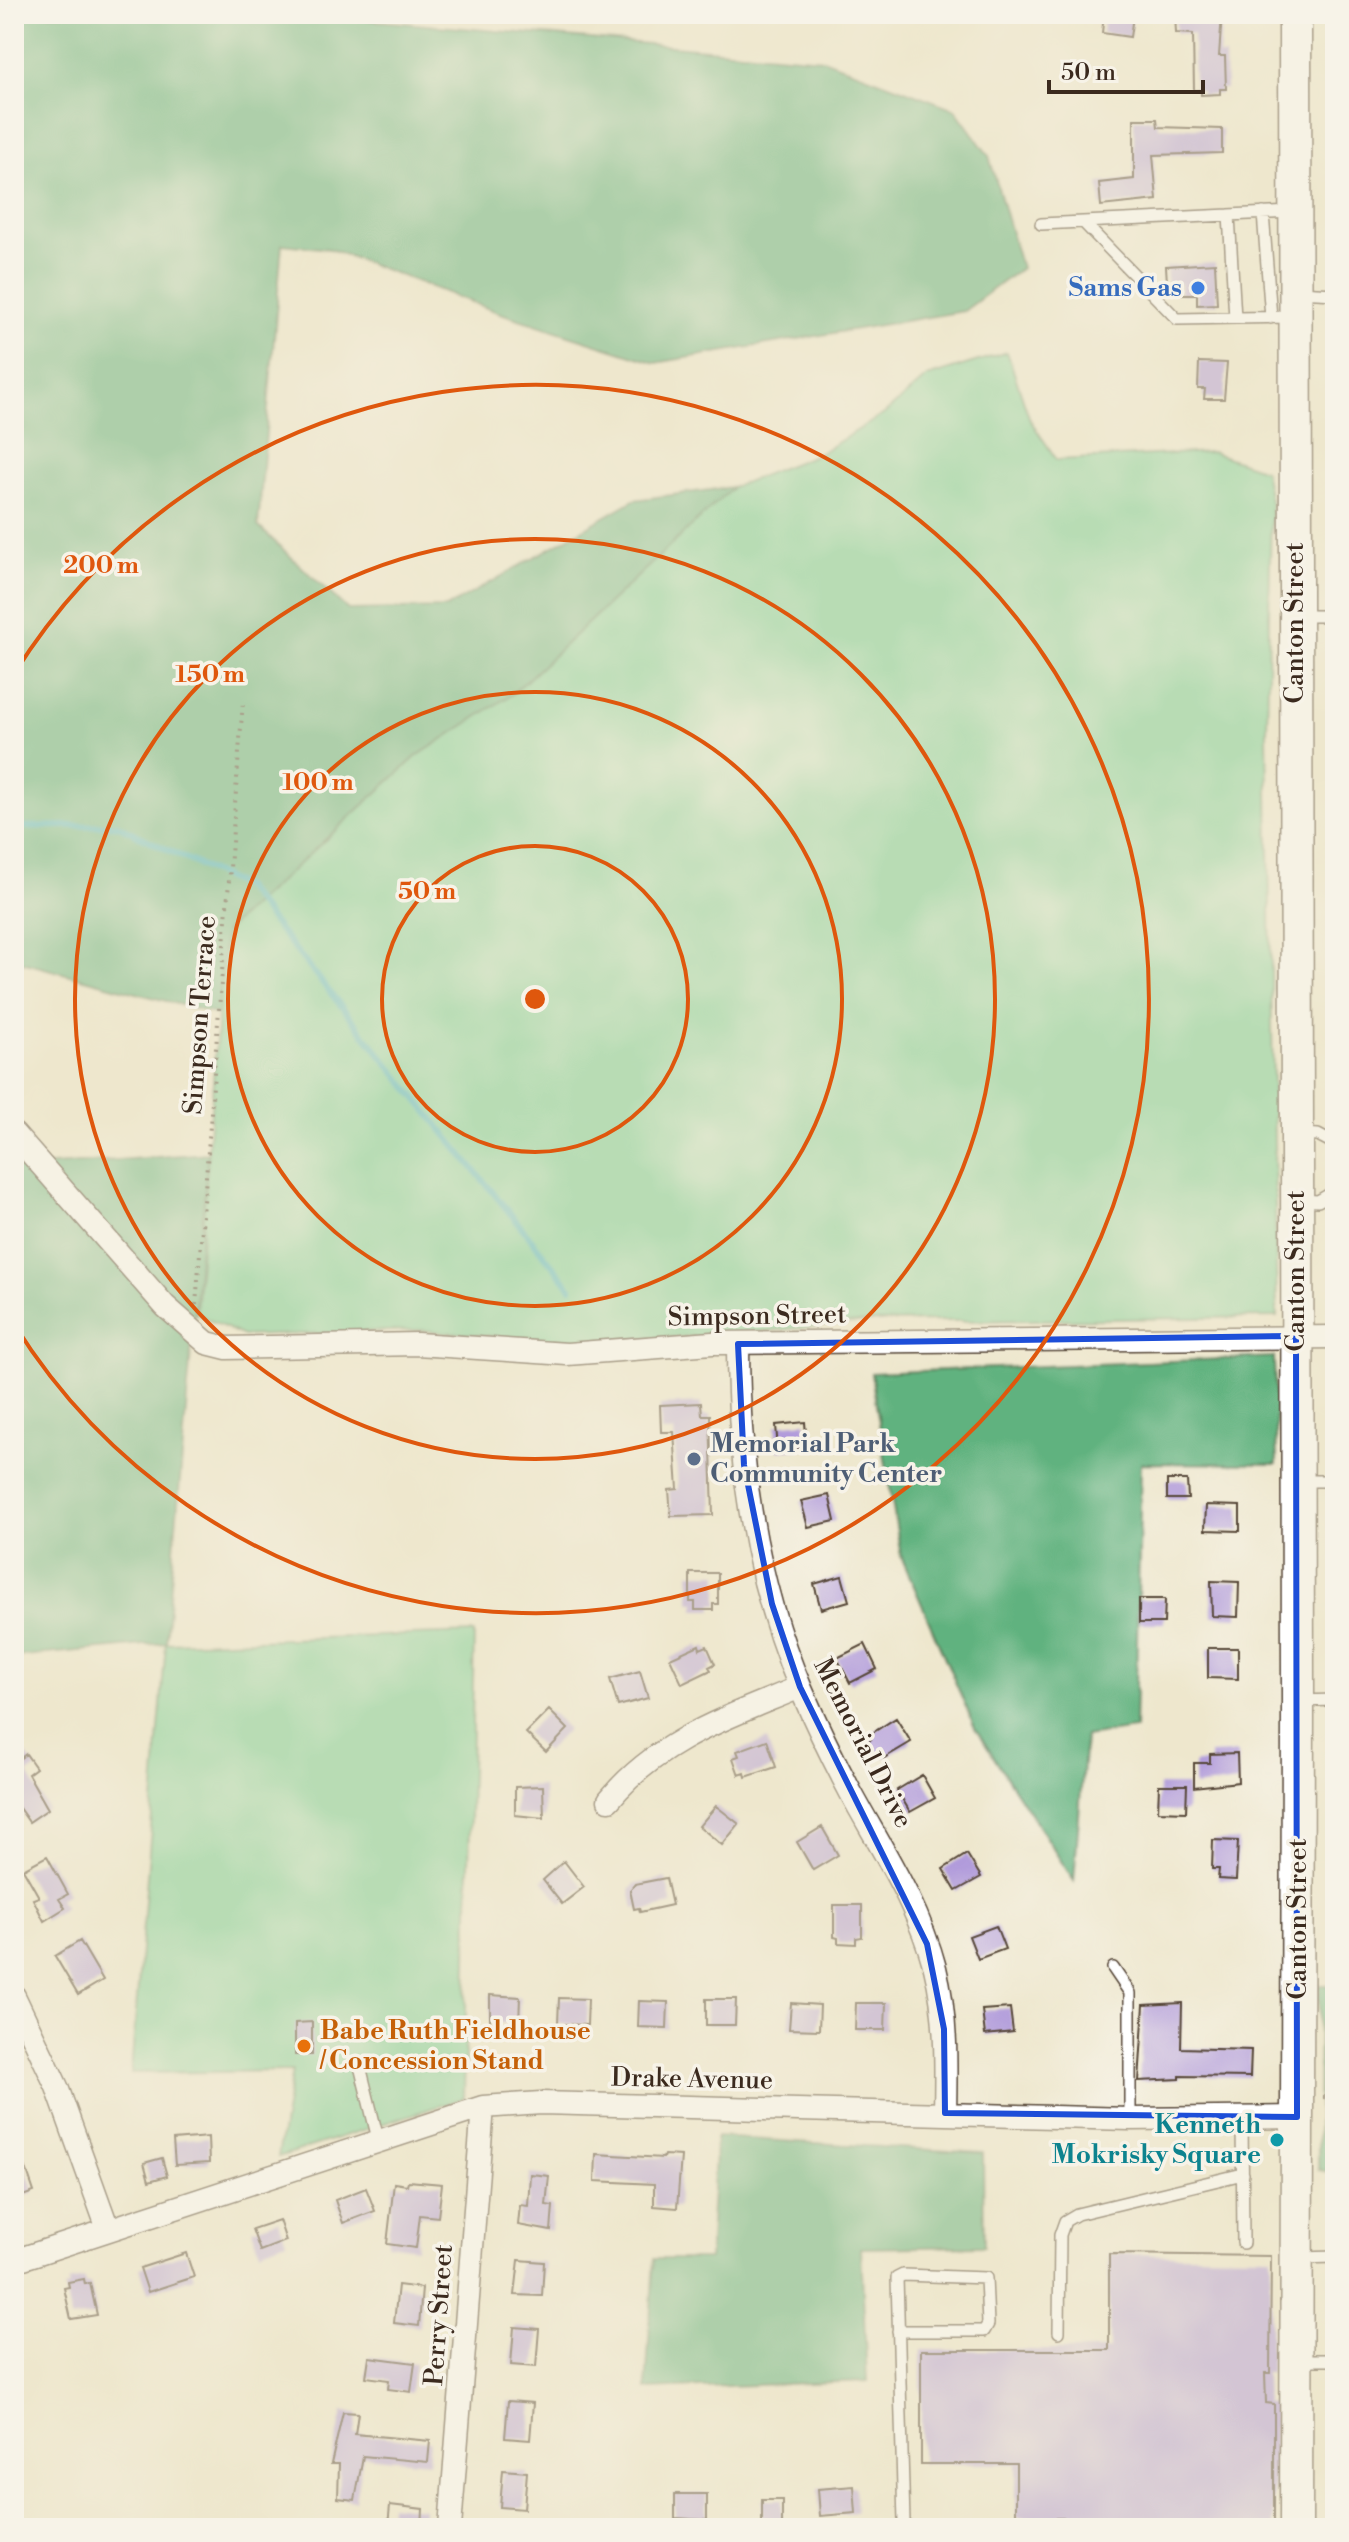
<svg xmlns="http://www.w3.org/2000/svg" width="1349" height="2542" viewBox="0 0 1349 2542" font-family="'Libre Bodoni',serif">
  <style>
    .green { fill: #76cf96; stroke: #587c5a; stroke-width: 2 }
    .forest { fill: #60b27f; stroke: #4e6e4e; stroke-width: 2 }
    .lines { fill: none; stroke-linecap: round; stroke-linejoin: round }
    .stream { stroke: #43b2be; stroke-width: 6 }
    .building { fill: #b19bdb }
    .lane-casing { stroke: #564638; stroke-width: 14 }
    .street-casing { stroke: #564638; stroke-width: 25 }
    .secondary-casing { stroke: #564638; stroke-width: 35 }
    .path { stroke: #564638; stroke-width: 4; stroke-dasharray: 2 6; stroke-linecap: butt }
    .lane { stroke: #fff; stroke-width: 11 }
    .street { stroke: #fff; stroke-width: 22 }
    .secondary { stroke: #fff; stroke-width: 32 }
    .marked { fill: none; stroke: #1d4ed8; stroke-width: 6; stroke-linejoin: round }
    .ring { fill: none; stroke: #df570d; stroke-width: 4 }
    .shop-dot { fill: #3f7fe0; stroke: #f7f3e8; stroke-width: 3 }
    .service-dot { fill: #5c6f8a; stroke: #f7f3e8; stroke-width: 3 }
    .food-dot { fill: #e8710a; stroke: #f7f3e8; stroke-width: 3 }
    .culture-dot { fill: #0f9aa8; stroke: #f7f3e8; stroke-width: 3 }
    .labels { text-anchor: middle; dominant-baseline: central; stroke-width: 7; stroke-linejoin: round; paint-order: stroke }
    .shop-label { font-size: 26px; font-weight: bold; fill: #366cbe; stroke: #f7f3e8; text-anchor: end }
    .street-label { font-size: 26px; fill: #3b2a1e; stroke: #f7f3e8 }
    .service-label { font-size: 26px; font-weight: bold; fill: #4e5e75; stroke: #f7f3e8; text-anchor: start }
    .food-label { font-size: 26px; font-weight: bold; fill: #c56008; stroke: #f7f3e8; text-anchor: start }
    .culture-label { font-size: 26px; font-weight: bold; fill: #0d838f; stroke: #f7f3e8; text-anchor: end }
    .centre { fill: #df570d; stroke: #f7f3e8; stroke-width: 4 }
    .ring-label { font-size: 24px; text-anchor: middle; font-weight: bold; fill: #df570d; stroke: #f7f3e8; stroke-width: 7; stroke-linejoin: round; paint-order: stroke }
  </style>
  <rect width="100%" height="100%" fill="#f7f3e8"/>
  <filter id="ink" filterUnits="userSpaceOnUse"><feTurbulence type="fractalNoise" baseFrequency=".0125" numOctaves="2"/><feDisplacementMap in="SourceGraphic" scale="16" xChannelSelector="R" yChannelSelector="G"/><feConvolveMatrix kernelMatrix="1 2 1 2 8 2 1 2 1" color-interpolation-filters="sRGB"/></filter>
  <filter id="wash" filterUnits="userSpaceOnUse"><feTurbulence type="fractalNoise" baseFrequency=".006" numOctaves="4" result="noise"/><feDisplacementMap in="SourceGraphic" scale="32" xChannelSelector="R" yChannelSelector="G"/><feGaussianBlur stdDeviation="1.8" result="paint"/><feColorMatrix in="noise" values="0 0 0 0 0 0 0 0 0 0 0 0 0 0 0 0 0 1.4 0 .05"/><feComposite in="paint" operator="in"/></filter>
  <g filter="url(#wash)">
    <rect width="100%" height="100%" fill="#eee7cd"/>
    <path class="green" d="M1007,352L1030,420L1057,460L1212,452L1264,470L1271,505L1267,734L1277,1317L869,1322L711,1336L557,1342L419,1330L243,1336L196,1314L224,932L417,756L512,694L733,487L820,453L884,414L927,377Z
      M474,1633L464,2098L278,2157L292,2071L131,2073L166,1643Z"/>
    <path class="forest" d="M14,14H298L823,59L955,109L989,156L1021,268L964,311L656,363L500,313L330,249L282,244L258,526L348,610L446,608L634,500L733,487L512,694L417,756L225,931L218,1015L14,960Z
      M208,1153L166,1643L14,1657V1168Z
      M1274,1357L1277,1464L1141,1463L1135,1729L1085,1736L1074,1881L975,1728L901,1556L871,1373Z
      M1319,1985H1335V2176L1318,2169Z
      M716,2137L983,2153L984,2246L861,2248L867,2381L646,2389L654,2259H709Z"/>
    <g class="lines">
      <path class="stream" d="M14,823L16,827L117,825L244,887L571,1288"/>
    </g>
    <g id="blocks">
      <path class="building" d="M1104,14L1133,16L1130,37L1102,33Z
        M1175,14H1222L1219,56H1225L1226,89H1220V94L1201,95V90H1194L1193,34L1176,33Z
        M1134,119H1157L1158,127L1222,129V153L1153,155L1157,200L1101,206L1099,183L1134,179Z
        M1215,263L1217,304L1197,305V294H1180V283H1167L1166,266Z
        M1199,362L1227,363L1224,399H1204L1205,389H1198Z
        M701,1403L702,1415H710L713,1515L671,1516L669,1490L678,1489L674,1432H661L660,1405Z
        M805,1422L807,1448L778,1450L776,1425Z
        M1167,1480H1187L1188,1499H1167Z
        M829,1495L835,1521L808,1527L801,1501Z
        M1206,1505L1240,1506V1531L1205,1530Z
        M690,1573H718V1604H713V1610H695V1602H690Z
        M842,1576L849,1601L821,1609L814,1584Z
        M1211,1581L1239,1582L1238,1617L1212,1616Z
        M1139,1599H1165L1164,1623H1139Z
        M865,1644L877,1669L850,1683L837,1658Z
        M699,1645L700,1649L707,1646L715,1664L709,1667L711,1670L682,1684L670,1658Z
        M1208,1648H1238V1679L1208,1678Z
        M640,1671L648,1698L618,1706L610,1679Z
        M549,1710L568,1729L546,1752L526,1733Z
        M896,1718L911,1742L884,1758L882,1754L876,1757L867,1743L871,1739L869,1735Z
        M767,1740L776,1767L746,1777L745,1773L739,1775L733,1758L739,1756L737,1751Z
        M14,1753L18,1760L26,1754L36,1768L28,1774L48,1809L29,1822L14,1801Z
        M1237,1753L1238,1782L1194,1787V1763H1210V1754Z
        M922,1775L935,1798L910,1812L897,1790Z
        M1159,1785H1187L1186,1812L1158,1811Z
        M543,1786L544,1818L515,1815V1787Z
        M716,1806L739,1824L722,1845L699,1826Z
        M822,1827L838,1855L813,1870L797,1842Z
        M1213,1840L1238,1841L1236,1880L1218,1879L1219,1869H1212Z
        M967,1854L981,1877L956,1891L943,1869Z
        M47,1856L68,1894L59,1899L65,1908L44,1921L33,1899L39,1897L23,1869Z
        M564,1861L584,1887L562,1904L543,1880Z
        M666,1878L672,1905L640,1912L639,1908L634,1909L630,1890L635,1884Z
        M834,1905H862V1937L856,1938V1944L838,1943V1938L834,1937Z
        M996,1926L1005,1949L978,1959L969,1936Z
        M80,1941L103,1980L78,1995L55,1956Z
        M490,1995L520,1997L519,2024L490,2022Z
        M559,1998L588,1999L587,2025L558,2024Z
        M706,1999H736L735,2025H706Z
        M639,2001L668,2002L667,2028L638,2027Z
        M791,2003L820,2005L819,2030L789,2029Z
        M856,2003H886L885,2030H855Z
        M1182,2003L1181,2048L1251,2050L1250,2077L1180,2076V2079L1139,2081L1144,2005Z
        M1010,2008L1013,2032L985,2035L982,2010Z
        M312,2022V2055H295V2023Z
        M208,2137L209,2163L175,2165L173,2140Z
        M17,2142L34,2192L14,2199V2143Z
        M596,2154L663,2158L664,2155L681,2156L677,2208L654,2206V2184L595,2181Z
        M162,2158L167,2176L149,2181L144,2163Z
        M530,2174L549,2176L546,2205L553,2206L551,2231L518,2225L520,2205L528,2206Z
        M408,2181L442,2184L438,2217L420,2215L416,2248L387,2244L394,2183L407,2185Z
        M366,2188L375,2211L343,2223L335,2200Z
        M279,2220L286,2241L260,2251L252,2229Z
        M186,2253L194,2277L148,2292L140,2268Z
        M1109,2254L1271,2256L1270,2373H1265L1266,2403L1274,2404V2528H1109V2518H1016V2464H921V2350H1109Z
        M519,2260L544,2262L542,2296L515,2295Z
        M84,2279L85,2284L90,2283L97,2315L71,2319L64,2288L69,2287L68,2282Z
        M398,2285L422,2288L419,2326L394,2323Z
        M514,2327L539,2329L536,2367L511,2365Z
        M369,2357L415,2363L411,2392L388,2389L389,2380L366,2377Z
        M508,2401L533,2403L530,2440L505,2438Z
        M343,2412L358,2413L355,2434L430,2441L428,2462L363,2456L355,2500L338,2498L339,2464H331Z
        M503,2470L527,2472L524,2509L500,2507Z
        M854,2486L856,2513L820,2516L818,2489Z
        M675,2494H707V2520L675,2518Z
        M762,2500H782V2528H762Z
        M390,2505L423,2509L422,2528L388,2527Z"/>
    </g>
  </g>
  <g filter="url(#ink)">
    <use href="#blocks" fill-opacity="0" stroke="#564638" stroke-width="2"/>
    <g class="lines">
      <defs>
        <path id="lane" d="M1263,213L1271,318
          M1229,215L1235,318
          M1083,222L1177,319L1293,317
          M1041,224L1292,212
          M1298,292L1335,294
          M1299,616H1335
          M1298,1134L1318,1135L1335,1144
          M1300,1200L1318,1201L1335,1191
          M1302,1481H1335
          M1299,1701L1335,1700
          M1113,1968L1130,1993V2119
          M361,2070L378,2139
          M1242,2117L1243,2243
          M1300,2258L1335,2257
          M898,2331H984L988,2324L986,2278L903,2275L897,2278L904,2522L905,2528
          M1059,2332L1060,2235L1065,2221L1077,2214L1243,2174
          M1301,2360H1335"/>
        <path id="street" d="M14,1134L165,1306L207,1343L227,1348L417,1344L567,1354L712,1343L1335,1337
          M738,1344C738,1460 755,1582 801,1689C816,1724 833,1759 851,1793C882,1850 918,1904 935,1968C947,2015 946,2065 945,2113
          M609,1800C659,1739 729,1717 800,1687
          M14,1996L57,2087L108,2229
          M14,2261L483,2107L541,2103L1130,2119L1297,2117
          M450,2528L483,2107"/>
        <path id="secondary" d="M1295,14L1298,1701L1296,2528"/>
      </defs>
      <use href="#lane" class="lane-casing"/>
      <use href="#street" class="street-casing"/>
      <use href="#secondary" class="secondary-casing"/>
      <path class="path" d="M196,1305L243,701
        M1323,2097L1335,2098"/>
      <use href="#lane" class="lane"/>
      <use href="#street" class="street"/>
      <use href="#secondary" class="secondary"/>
    </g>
  </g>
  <path d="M0 0H1349V2542H0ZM1296,1336L1297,2117L945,2113L944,2029L927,1944L800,1687L772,1604L744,1465L738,1344Z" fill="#eee7cd" fill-opacity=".55" fill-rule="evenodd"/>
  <path class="marked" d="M1296,1336L1297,2117L945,2113L944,2029L927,1944L800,1687L772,1604L744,1465L738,1344Z"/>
  <g class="ring">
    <circle cx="535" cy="999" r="153"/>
    <circle cx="535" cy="999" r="307"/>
    <circle cx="535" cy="999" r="460"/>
    <path d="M14 674A614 614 0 1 1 14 1324"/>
  </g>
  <circle class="shop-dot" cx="1198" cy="288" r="8"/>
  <circle class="service-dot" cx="694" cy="1459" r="8"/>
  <circle class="food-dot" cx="304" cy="2046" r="8"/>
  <circle class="culture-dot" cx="1277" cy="2140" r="8"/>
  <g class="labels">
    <g class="shop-label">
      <text x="1182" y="288">Sams Gas</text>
    </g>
    <g class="street-label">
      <text transform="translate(1295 623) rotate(-90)">Canton Street</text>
      <text transform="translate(200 1015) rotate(-86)">Simpson Terrace</text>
      <text transform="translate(1296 1271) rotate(-90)">Canton Street</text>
      <text transform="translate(757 1316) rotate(-1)">Simpson Street</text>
      <text transform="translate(863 1743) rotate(63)">Memorial Drive</text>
      <text transform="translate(1298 1919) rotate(-90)">Canton Street</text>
      <text transform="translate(692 2079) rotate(1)">Drake Avenue</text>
      <text transform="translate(439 2315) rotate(-86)">Perry Street</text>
    </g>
    <g class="service-label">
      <text x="710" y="1444">Memorial Park<tspan x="710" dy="30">Community Center</tspan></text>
    </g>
    <g class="food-label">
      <text x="320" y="2031">Babe Ruth Fieldhouse<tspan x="320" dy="30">/ Concession Stand</tspan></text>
    </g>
    <g class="culture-label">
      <text x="1261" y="2125">Kenneth<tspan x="1261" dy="30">Mokrisky Square</tspan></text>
    </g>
  </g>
  <circle cx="535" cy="999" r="12" class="centre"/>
  <g class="ring-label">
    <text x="101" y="573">200 m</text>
    <text x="210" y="682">150 m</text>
    <text x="318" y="790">100 m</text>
    <text x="427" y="899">50 m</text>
  </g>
  <rect width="1349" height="2542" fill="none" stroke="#f7f3e8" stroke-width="48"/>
  <path d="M1049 80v12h154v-12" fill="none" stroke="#3b2a1e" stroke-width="4"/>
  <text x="1061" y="80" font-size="24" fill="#3b2a1e" stroke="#f7f3e8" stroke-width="6" paint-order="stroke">50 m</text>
</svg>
